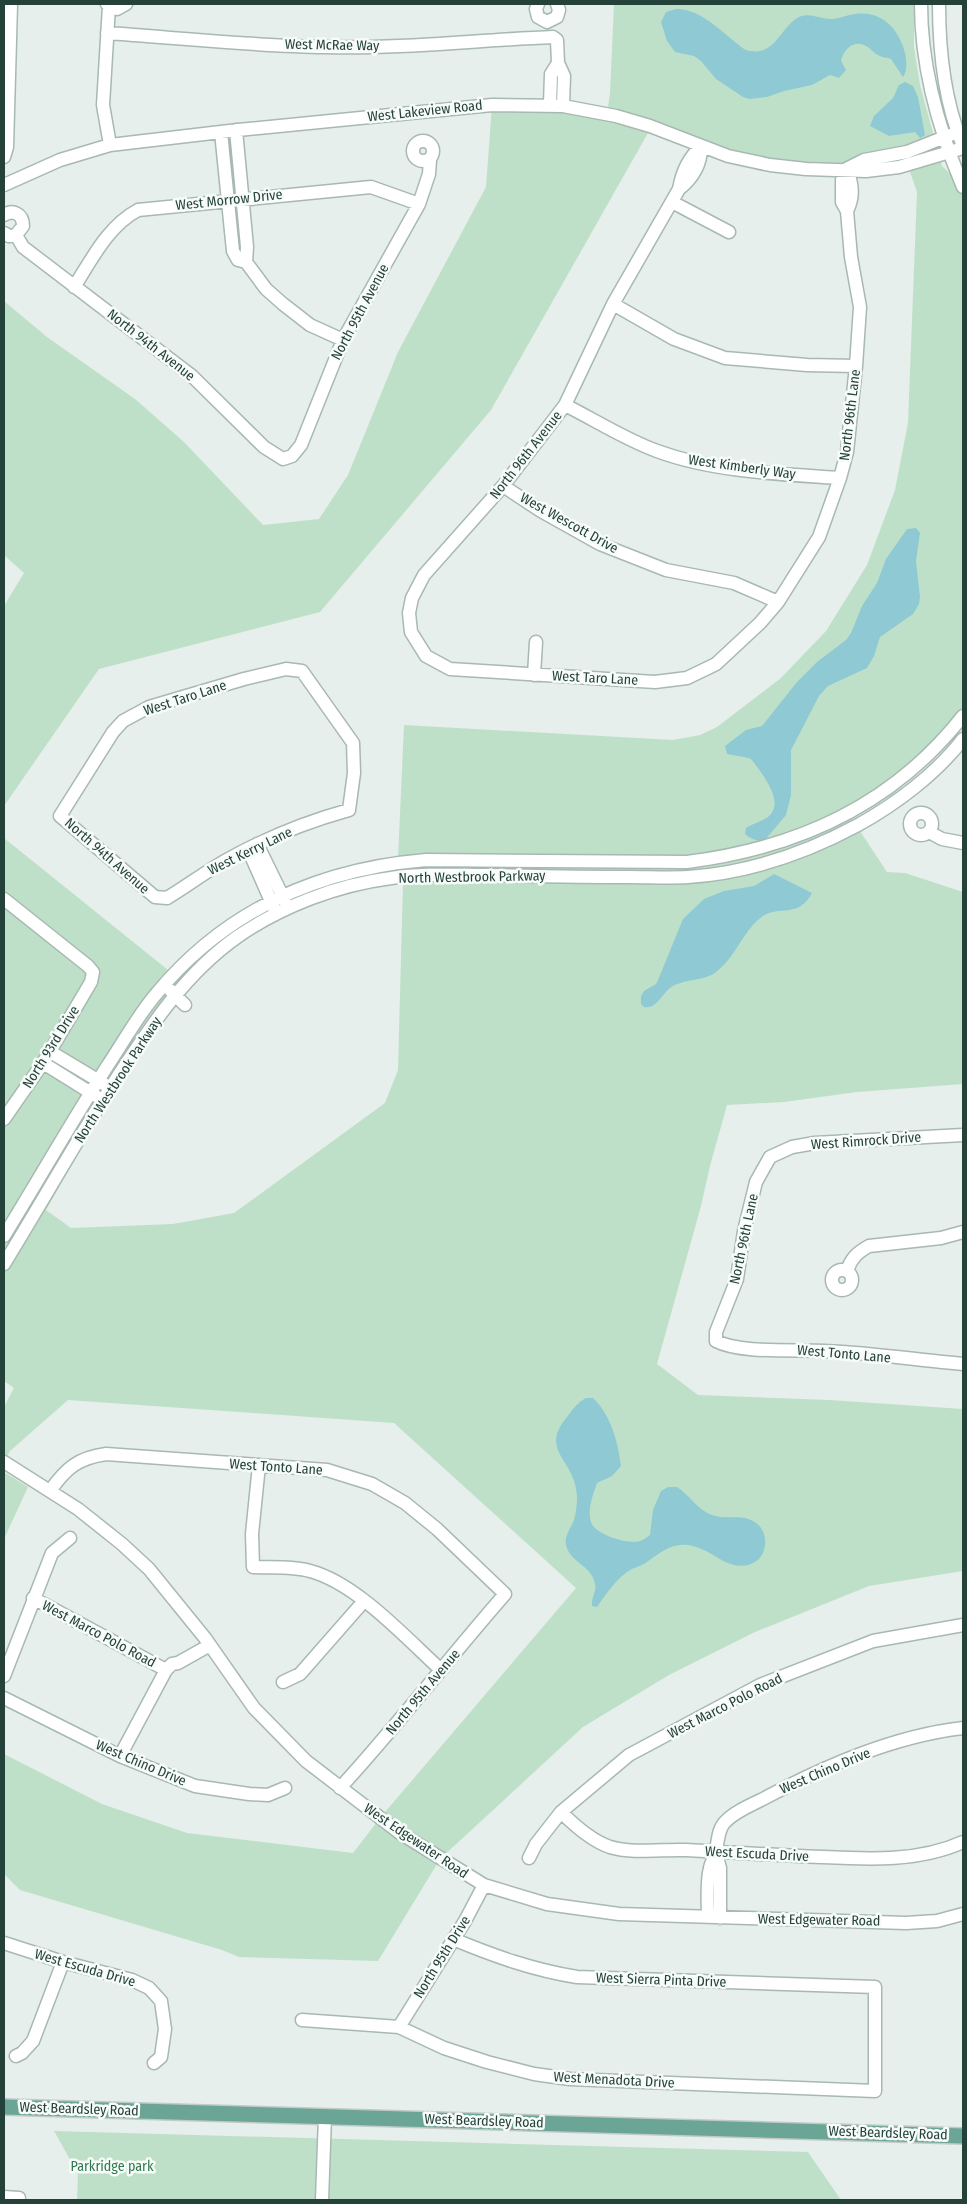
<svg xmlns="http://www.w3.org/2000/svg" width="967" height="2204" viewBox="0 0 967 2204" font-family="'Fira Sans Condensed',sans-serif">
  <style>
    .green { fill: #bfe0c8; fill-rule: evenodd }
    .water { fill: #8ec9d4 }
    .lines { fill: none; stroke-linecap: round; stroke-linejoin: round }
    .minor-casing { stroke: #a8b8b2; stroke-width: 15 }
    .major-casing { stroke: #c2cac8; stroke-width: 18 }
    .minor { stroke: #fff; stroke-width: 12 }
    .major { stroke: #6aa596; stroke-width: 15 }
    .labels { text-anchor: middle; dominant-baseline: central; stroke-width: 5; stroke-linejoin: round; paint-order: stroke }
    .street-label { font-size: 14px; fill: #24423a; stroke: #f7fbf9 }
    .park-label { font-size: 14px; fill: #2d7a4b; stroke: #f7fbf9 }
  </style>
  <rect width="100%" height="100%" fill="#e6efeb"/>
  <path class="green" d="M614,4H914V47L920,85L942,166L963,186V727L933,758L892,795L852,819L887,872L905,873L963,892V1084L857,1092L784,1102L727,1105L710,1166L701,1206L657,1364L698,1395L829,1400L963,1409V1571L869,1586L755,1632L669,1675L583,1727L440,1859L378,1961L239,1957L222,1950L20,1890L4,1874V1754L102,1804L187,1833L353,1853L380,1818L576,1588L394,1423L68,1400L10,1451L4,1463V1407L14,1388L4,1381V838L168,970L211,933L243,910L314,877L364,863L398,858L404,725L673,740L700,735L717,727L781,678L826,631L867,565L895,490L908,423L917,192L909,169C861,172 812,179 764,170C724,163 686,145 648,133L491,410L320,612L99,669L4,806V606L24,573L4,555V301L47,337L135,399L184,442L263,525L319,519L348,475L398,352L486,187L492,105L607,114L610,93ZM403,883L398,1070L385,1103L234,1213L173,1224L71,1228L46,1210C90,1135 130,1056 187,990C228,941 303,902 365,887C377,884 391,885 403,883Z
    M4,1472L28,1487L4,1539Z
    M54,2131L808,2152L841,2200H77L78,2174Z"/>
  <path class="water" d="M676,9C699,9 718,28 735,42C740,46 745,51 751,51C776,55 781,26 799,17C810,12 821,20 833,19C840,18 848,15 855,14C877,11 894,23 902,44C906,53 909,69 903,77L891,59C887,57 883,58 880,56C874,54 870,47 864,45C852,40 843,51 841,61L846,70L839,78L830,75L812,85L784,91L767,97L750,99L743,97L716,79L701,61L694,56L675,52L667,41L661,22L666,12Z
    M905,82L913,86L918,97L925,135L920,138L915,132L889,136L870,126L874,116L893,98L899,85Z
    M916,528L920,533L916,561L920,597L919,604L913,614L880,637L874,656L867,668L828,686L819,696L791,750V795L786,815L765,840C759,842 750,839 745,834L746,828C753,823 761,822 768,817C786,802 762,774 752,760L749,758L727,754L725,746L746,730L762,726L797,682L817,662L846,640L851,633L862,606L877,583L886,559L907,529Z
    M774,874L812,893C798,919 779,905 763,916C743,930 736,957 716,972C703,982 684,978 670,988C661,995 657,1009 644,1007L641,1004V996L644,991L656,984L658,980L683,919L704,899L724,891L754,886Z
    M586,1398H593C611,1415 618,1442 621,1466L612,1476L597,1483C593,1495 587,1509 591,1522C594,1534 628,1545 640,1541C643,1540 647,1537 650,1535L653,1510L661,1491L668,1487H677C690,1495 696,1509 712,1515C725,1520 741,1514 753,1521C771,1530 769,1560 748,1565C732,1569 719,1558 706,1551C677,1537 666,1549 644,1564C638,1567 632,1568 627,1572C615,1581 605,1595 597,1607L592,1606C591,1598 597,1591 595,1584C592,1565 570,1563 566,1545C564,1536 571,1528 574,1520C576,1513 577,1505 577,1497C576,1459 538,1452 567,1417C573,1409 578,1402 586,1398Z"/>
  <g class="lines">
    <defs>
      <path id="minor" d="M107,4L117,9L126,4
        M538,4L536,9L538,17L547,22L557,17L559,10L557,4
        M921,4C921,68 938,128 963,187
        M939,4C939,52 944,101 963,146
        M109,6L103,105L110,145
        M107,33C179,38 253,46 326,47C402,49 477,40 553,37L557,40L558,63L564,76L563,106
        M550,104L551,74L558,63
        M236,130L247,247L246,262
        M221,132L233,251L238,260L246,262L266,289L283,304L310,325L343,340
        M413 151a10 10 0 1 1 20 0a10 10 0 1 1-20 0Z
        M701,147C688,158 682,172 679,189L613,304L565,405L503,486L424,575L412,598L409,613L411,632L426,656L450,669L655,682L687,678L716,664L760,623L778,602L819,537L840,478L847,452L856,366L860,307L851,257L847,211L842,202V180L846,169
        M4,157L7,147L11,4
        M848,168L864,160L907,152L950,135
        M846,169C853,183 854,197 847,211
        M4,185L60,160L110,145L238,130L492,105L563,106L616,116L650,126L728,156L770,165L806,169L866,171L899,167L963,148
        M679,189C693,178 701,165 701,147
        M672,202L729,232
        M4,215C13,209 23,214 23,226L16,235L9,236L4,233
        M16,235L23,247L192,376L264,447L283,459L292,456L301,445L343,340L419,204L429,174L430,160
        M74,287C92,259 108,226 138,210L371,187L419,204
        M613,304L674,339L725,358L807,365L856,366
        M565,405C595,420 626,440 657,451C714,472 780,474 840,478
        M503,486L541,511L600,544L666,570L734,583L778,602
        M286,669L302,671L353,743L354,773L349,810C309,821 269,837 232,857C209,869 189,885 167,898L155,897L60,816L113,732L123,721L149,707L244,679Z
        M534,675L536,642
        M910 824a11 11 0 1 1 22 0a11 11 0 1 1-22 0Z
        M929,832L942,839L963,843
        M257,844L286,903
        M248,849L274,908
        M4,899L88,966L93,972L91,982L43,1063L4,1119
        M170,990L185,1005
        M49,1051L104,1084
        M43,1063L96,1096
        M963,1135L815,1143L792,1147L770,1157L756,1182L744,1231L737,1279L716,1332V1341C741,1354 796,1349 826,1351C872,1353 918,1360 963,1364
        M4,1236C39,1179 72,1121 108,1065C124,1041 138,1015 157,993C227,909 319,869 426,860L687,862C798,848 893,805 963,716
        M4,1264C42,1202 78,1138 118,1076C152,1024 186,973 237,937C282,906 337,885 391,878C423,873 455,875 486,875C534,876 581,877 629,877C649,877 669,878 688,877C748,873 806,853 858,825C896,804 936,774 963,739
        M832 1280a10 10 0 1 1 20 0a10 10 0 1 1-20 0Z
        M847,1271C851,1258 858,1252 869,1246L941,1238L963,1232
        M4,1462L78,1509L122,1544L149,1569L205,1638L254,1708L306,1761L400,1833L484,1885L547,1904L619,1914L906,1923L937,1921L963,1914
        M259,1465L252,1534L253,1567C271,1568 292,1566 310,1571C356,1583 405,1637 440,1669
        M50,1491C66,1468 78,1458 106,1454L327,1470L372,1484L405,1503L437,1529L505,1594C449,1658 397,1726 340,1788
        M33,1598L166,1670
        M4,1676L52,1553L70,1538
        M283,1682L300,1674L364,1601
        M4,1698L120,1756L195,1786L249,1794L268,1795L285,1788
        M120,1756L166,1670L172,1664L178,1663L210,1645
        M561,1812C574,1825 592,1841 610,1847C633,1854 662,1849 686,1850C723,1852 761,1854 799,1856C854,1858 912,1865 963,1842
        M716,1853L720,1868V1918
        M529,1858L536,1844L561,1812L629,1755L760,1685L873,1641L963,1625
        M708,1917C708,1902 706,1883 710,1868C711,1862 715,1857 716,1850C718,1841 718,1829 725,1822C734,1812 749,1806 761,1800C823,1767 893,1736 963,1728
        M4,1943L63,1962L132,1980L149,1988L161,2001L165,2029L161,2057L154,2063
        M302,2020L399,2027L444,2048L487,2062L534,2074L570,2079L875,2091V1987L577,1977C533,1970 494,1956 453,1939
        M399,2027L465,1921L484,1885
        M16,2056L22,2053L33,2041L63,1962
        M4,2197L19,2198L18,2200
        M322,2200L325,2116"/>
      <path id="major" d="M4,2107L963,2136"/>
    </defs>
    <use href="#minor" class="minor-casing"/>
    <use href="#major" class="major-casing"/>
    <use href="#minor" class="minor"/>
    <use href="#major" class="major"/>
  </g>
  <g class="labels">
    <g class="street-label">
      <text transform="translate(332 45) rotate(1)">West McRae Way</text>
      <text transform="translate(425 111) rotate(-6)">West Lakeview Road</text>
      <text transform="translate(229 200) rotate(-6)">West Morrow Drive</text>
      <text transform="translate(360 312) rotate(-62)">North 95th Avenue</text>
      <text transform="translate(151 345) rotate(38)">North 94th Avenue</text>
      <text transform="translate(850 415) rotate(-83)">North 96th Lane</text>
      <text transform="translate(526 455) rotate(-52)">North 96th Avenue</text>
      <text transform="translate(742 467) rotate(8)">West Kimberly Way</text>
      <text transform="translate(569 523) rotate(29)">West Wescott Drive</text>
      <text transform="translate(595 678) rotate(3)">West Taro Lane</text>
      <text transform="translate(185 698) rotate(-18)">West Taro Lane</text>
      <text transform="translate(250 851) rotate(-26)">West Kerry Lane</text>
      <text transform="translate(107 856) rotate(41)">North 94th Avenue</text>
      <text transform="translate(472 877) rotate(-1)">North Westbrook Parkway</text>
      <text transform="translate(51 1047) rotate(-58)">North 93rd Drive</text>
      <text transform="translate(118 1080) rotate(-57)">North Westbrook Parkway</text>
      <text transform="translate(866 1141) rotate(-4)">West Rimrock Drive</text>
      <text transform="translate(744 1239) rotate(-78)">North 96th Lane</text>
      <text transform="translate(844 1354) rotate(5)">West Tonto Lane</text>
      <text transform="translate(276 1467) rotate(4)">West Tonto Lane</text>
      <text transform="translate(99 1634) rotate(28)">West Marco Polo Road</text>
      <text transform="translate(423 1692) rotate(-50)">North 95th Avenue</text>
      <text transform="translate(725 1706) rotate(-27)">West Marco Polo Road</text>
      <text transform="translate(141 1763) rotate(23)">West Chino Drive</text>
      <text transform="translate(825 1771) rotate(-23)">West Chino Drive</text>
      <text transform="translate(416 1841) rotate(34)">West Edgewater Road</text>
      <text transform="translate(757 1854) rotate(3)">West Escuda Drive</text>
      <text transform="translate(819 1920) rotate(1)">West Edgewater Road</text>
      <text transform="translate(442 1957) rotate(-58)">North 95th Drive</text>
      <text transform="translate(85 1968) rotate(16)">West Escuda Drive</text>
      <text transform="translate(661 1980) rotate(2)">West Sierra Pinta Drive</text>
      <text transform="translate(614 2080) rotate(3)">West Menadota Drive</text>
      <text transform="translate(79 2109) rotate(2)">West Beardsley Road</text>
      <text transform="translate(484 2121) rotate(2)">West Beardsley Road</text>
      <text transform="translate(888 2133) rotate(2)">West Beardsley Road</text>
    </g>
    <g class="park-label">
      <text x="112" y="2166">Parkridge park</text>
    </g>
  </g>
  <rect width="967" height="2204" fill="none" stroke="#24423a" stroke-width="10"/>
</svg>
